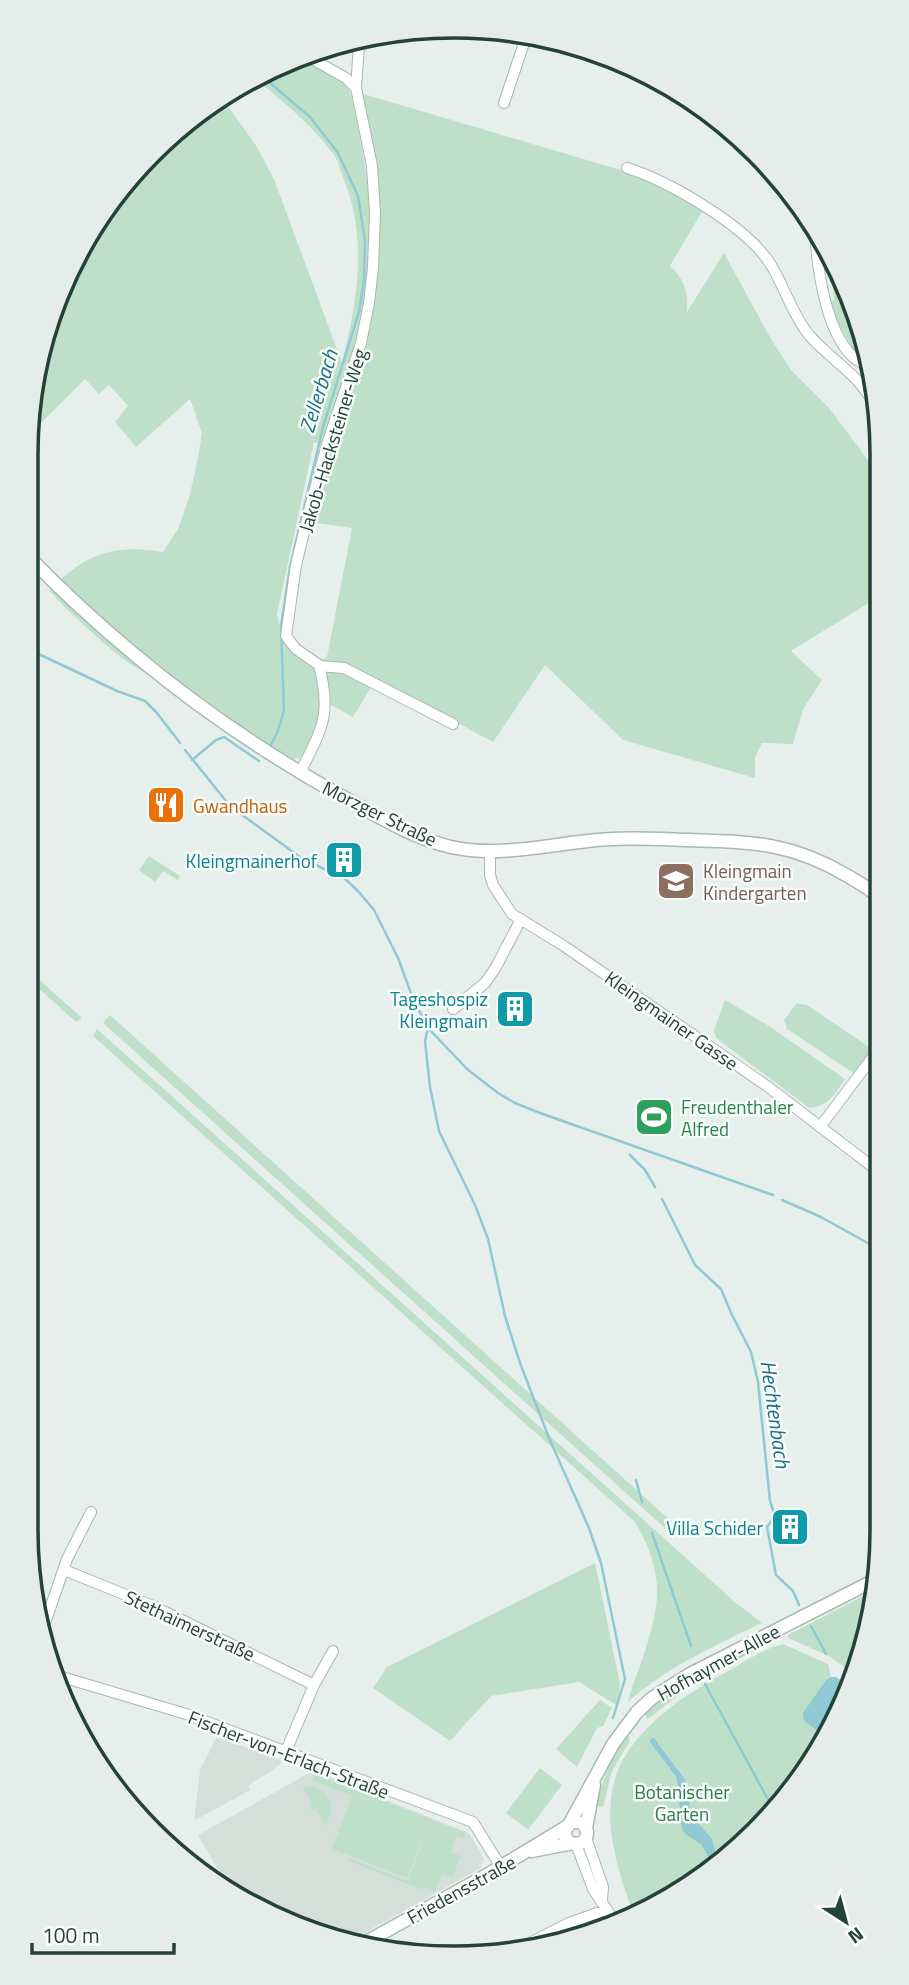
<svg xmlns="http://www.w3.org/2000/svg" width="909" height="1985" viewBox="0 0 909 1985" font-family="'Titillium Web',sans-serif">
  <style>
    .built { fill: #d4dfda }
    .green { fill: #bfe0c8 }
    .water { fill: #8ec9d4 }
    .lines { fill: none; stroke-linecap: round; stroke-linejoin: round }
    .stream { stroke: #8ec9d4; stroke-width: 2.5 }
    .minor-casing { stroke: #a8b8b2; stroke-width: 12 }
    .tertiary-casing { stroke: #a8b8b2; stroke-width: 15 }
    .minor { stroke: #fff; stroke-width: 10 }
    .tertiary { stroke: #fff; stroke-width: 12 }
    .labels { text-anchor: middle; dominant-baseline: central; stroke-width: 5; stroke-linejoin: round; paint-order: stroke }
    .street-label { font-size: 19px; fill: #24423a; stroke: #f7fbf9 }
    .food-label { font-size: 19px; fill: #c56008; stroke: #f7fbf9; text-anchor: start }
    .culture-label { font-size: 19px; fill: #0d838f; stroke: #f7fbf9; text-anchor: end }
    .education-label { font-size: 19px; fill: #785e54; stroke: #f7fbf9; text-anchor: start }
    .leisure-label { font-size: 19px; fill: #27864d; stroke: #f7fbf9; text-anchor: start }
    .park-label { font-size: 19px; fill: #2d7a4b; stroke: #f7fbf9 }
    .water-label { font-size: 21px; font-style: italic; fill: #1c6f80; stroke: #f7fbf9 }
    .rim { fill: none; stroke: #24423a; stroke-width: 3.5 }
  </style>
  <rect width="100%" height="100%" fill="#e6efeb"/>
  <path class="built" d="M217,1737L281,1760L280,1765L248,1786L250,1790L194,1821L200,1770Z
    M313,1771L469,1833L484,1859L481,1868L348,1942L241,1902L232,1894L198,1835Z"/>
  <path class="green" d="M302,57L346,82L351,96C366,161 379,235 366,302C357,351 337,399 322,445L314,442L277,614L283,641L309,666L327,657L352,528L309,522L371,318L379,254L378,185L360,93L641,176L703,210L670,266C685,280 688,292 687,312L724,253L771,339L791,370L829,408L868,460L879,489L880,596L791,651L822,680L803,709L793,744L762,743L755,757V778L623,740L545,665L493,742L376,679L353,717L322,700C321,722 313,737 302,757L290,760L248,732L126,642L59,581C91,551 121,545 163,552L178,529L189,498L198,458L202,433L190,399L136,447L115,422L128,406L109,385L99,394L85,379L30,434L59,291L151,152L225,102L257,147L274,179L342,363C357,302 368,239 344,180C341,172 339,162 334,155C313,126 285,103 258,81L290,59Z
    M832,268L838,269L850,290L866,351L864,349L856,355L840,326H838L831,301L834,300Z
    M53,589L86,621L151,675C128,669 66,610 49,590Z
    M149,856L180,876L178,880L163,871L155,882L139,870Z
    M26,968L82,1018L76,1022L26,977Z
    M725,1000L769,1026L845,1079C835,1094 827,1109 808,1107L716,1038L714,1030Z
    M797,1003L807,1005L869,1047L871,1055L856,1075L787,1029L784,1020Z
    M110,1015L672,1522L666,1529L103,1023Z
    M97,1029L736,1603L762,1623C714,1646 667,1667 628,1702C630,1690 636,1678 640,1666C659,1609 668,1578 635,1522L93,1036Z
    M595,1563L620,1684L618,1706L579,1682L491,1696L450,1741L373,1688L387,1667Z
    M871,1592L854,1674L829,1656L788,1638V1635Z
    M767,1640L769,1643L764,1646L701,1678L649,1718L647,1719L644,1713L677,1687Z
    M783,1644L828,1664L831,1677L826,1680L804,1721L824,1736L776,1813L668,1902L634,1915C618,1872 600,1818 617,1773C633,1730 682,1696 721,1675C740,1665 762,1649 783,1644Z
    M600,1700L612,1708L603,1726L597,1728L577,1767L556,1749Z
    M628,1733L630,1741L612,1771L603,1807L596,1806L595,1804L612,1758Z
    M540,1768L562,1785L528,1830L506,1813Z
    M314,1774L466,1833L464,1839L456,1836L450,1852L461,1856L452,1878L442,1874L435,1891L424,1887L423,1890L347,1860L348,1858L408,1881L428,1825L407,1878L332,1849L352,1796L312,1780Z
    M310,1786C330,1789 337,1809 325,1825L316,1809L312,1810L309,1805L312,1803L303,1787Z"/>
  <path class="water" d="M831,1677H836L852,1688L850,1694L824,1736L804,1721L803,1713L826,1680Z
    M651,1738H654L686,1781L691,1815L712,1839L718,1861L713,1865L701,1844L688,1836L682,1830L677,1778L650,1742Z"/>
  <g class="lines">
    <path class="stream" d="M263,77L310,117L338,153L358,196L365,241L364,280L359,312L323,427L290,567L281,626L284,710L278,731L271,745
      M26,648L117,691L145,701L157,713L180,743
      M185,750L230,806L304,860L343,877L359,892L374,910L398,958L415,1004L431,1031L467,1069L498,1093L515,1103L540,1113L773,1195
      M192,760L216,740L224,737L259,761
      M428,1028L425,1041L430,1087L439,1131L475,1205L488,1239L505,1316L520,1363L549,1438L589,1528L601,1563L625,1679L613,1718
      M630,1155L645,1170L655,1187
      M662,1199L695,1265L721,1289L732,1315L751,1352L758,1382L770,1501L775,1516L767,1527L776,1575L793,1591L799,1605
      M782,1200L821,1217L882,1251
      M636,1480L642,1502
      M652,1533L691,1646
      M811,1626L826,1654
      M705,1684L776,1814"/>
    <defs>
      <path id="minor" d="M307,56L346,78L356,88
        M504,103L525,40
        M627,168C669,181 748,227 771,265C785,288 792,314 809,335C823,351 841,364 856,379C864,388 872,399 879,409
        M815,230C817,267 825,329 852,356C857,361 865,365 871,368
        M319,666L344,668L453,724
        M300,773C322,728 332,716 319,665L296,649L286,636L296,565L311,503L328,441L361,343L369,303L373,268L375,213L372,166L356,88L359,45
        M490,852V875L493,885L512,914L564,946L767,1086L882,1174
        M453,1009L485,983L496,967L521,919
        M820,1127L881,1046
        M64,1570L153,1606L314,1685
        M43,1629L67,1559L91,1512
        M52,1674L186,1714L473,1822L501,1867
        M286,1751L314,1685L333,1651
        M586,1838L603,1887L602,1900
        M576,1844L593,1889L615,1922
        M514,1951L569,1923L606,1910"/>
      <path id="tertiary" d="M26,554C120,651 227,733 345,798C379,817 413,838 451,847C497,857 541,846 588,841C621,837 655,839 688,840C751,842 790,842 846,875C858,882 871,889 881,899
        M565 1833a11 11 0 1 1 22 0a11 11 0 1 1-22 0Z
        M570,1823L613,1744L637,1712L652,1698L690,1674L873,1581
        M586,1828L594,1785
        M532,1851L573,1843
        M359,1946L487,1875L568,1826"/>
    </defs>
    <use href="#minor" class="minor-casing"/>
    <use href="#tertiary" class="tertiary-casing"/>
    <use href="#minor" class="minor"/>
    <use href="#tertiary" class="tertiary"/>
  </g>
  <defs>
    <symbol id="restaurant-square" viewBox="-11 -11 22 22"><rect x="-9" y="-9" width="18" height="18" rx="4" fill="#e8710a" stroke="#f7fbf9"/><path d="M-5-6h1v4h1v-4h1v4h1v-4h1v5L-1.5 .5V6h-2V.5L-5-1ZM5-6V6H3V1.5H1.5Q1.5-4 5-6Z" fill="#fff"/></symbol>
    <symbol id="building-square" viewBox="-11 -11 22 22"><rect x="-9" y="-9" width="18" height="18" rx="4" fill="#0f9aa8" stroke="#f7fbf9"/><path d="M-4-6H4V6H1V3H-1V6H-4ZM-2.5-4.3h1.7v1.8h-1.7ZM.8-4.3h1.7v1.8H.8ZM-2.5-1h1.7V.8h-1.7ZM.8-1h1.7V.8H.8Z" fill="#fff"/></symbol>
    <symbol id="school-square" viewBox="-11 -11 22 22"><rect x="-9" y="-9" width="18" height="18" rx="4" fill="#8d6e63" stroke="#f7fbf9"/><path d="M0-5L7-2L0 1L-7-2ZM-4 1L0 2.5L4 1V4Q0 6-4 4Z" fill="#fff"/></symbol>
    <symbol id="stadium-square" viewBox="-11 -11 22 22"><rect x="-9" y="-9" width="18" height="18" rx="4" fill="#2e9e5b" stroke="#f7fbf9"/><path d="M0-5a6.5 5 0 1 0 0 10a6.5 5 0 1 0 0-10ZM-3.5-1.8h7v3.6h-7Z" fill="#fff"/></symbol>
  </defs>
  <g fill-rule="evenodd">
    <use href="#restaurant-square" x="144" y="783" width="44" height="44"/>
    <use href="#building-square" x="322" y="838" width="44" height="44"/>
    <use href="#school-square" x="654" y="859" width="44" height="44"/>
    <use href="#building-square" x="493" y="987" width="44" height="44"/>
    <use href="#stadium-square" x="632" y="1095" width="44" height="44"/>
    <use href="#building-square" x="768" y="1505" width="44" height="44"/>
  </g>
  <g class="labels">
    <g class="street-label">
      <text transform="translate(332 440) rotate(-73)">Jakob-Hacksteiner-Weg</text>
      <text transform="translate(380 813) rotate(26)">Morzger Straße</text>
      <text transform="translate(672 1020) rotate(35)">Kleingmainer Gasse</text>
      <text transform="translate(190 1625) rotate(25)">Stethaimerstraße</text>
      <text transform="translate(718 1662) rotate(-29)">Hofhaymer-Allee</text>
      <text transform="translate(289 1754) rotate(21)">Fischer-von-Erlach-Straße</text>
      <text transform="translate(461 1889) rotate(-29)">Friedensstraße</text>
    </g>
    <g class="food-label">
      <text x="193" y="805">Gwandhaus</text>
    </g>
    <g class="culture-label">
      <text x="317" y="860">Kleingmainerhof</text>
      <text x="488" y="998">Tageshospiz<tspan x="488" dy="22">Kleingmain</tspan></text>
      <text x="763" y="1527">Villa Schider</text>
    </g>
    <g class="education-label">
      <text x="703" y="870">Kleingmain<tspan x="703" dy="22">Kindergarten</tspan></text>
    </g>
    <g class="leisure-label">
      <text x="681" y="1106">Freudenthaler<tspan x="681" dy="22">Alfred</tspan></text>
    </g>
    <g class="park-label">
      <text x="682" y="1791">Botanischer<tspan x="682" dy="22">Garten</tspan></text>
    </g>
    <g class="water-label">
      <text transform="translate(318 391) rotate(-73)">Zellerbach</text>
      <text transform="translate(776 1414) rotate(82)">Hechtenbach</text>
    </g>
  </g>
  <path d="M0 0H909V1985H0ZM454 38H454A416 416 0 0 1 870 454V1530A416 416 0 0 1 454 1946H454A416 416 0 0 1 38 1530V454A416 416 0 0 1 454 38Z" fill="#e6ecea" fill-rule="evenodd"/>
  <path class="rim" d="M454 38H454A416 416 0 0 1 870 454V1530A416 416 0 0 1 454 1946H454A416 416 0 0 1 38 1530V454A416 416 0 0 1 454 38Z"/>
  <g transform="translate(846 1922) rotate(144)" stroke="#f7fbf9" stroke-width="5" paint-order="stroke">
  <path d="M0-5L12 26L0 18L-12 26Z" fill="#24423a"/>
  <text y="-10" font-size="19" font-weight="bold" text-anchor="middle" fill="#24423a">N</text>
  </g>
  <path d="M32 1943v10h142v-10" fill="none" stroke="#24423a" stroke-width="3.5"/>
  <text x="42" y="1943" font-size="21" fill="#24423a" stroke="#f7fbf9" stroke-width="5" paint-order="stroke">100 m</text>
</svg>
